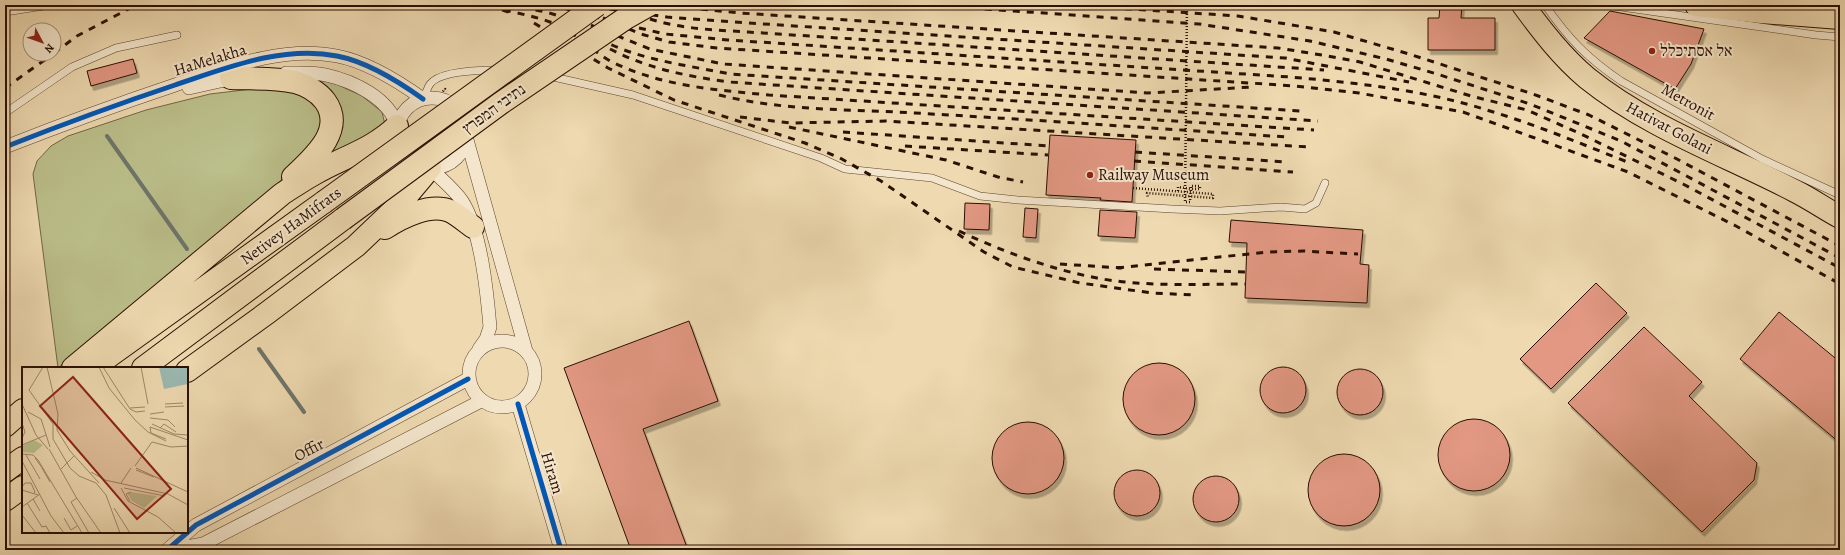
<svg xmlns="http://www.w3.org/2000/svg" width="1845" height="555" viewBox="0 0 1845 555" font-family="Alegreya,'Frank Ruhl Libre',serif">
  <style>
    .green { fill: #bbbf8a; stroke: #736745 }
    .lines { fill: none; stroke-linecap: round; stroke-linejoin: round }
    .stream { stroke: #6e756b; stroke-width: 4 }
    .building { fill: #e29883; stroke: #2b0f00; filter: url(#shadow) }
    .lane-casing { stroke: #5c422c; stroke-width: 8 }
    .street-casing { stroke: #5c422c; stroke-width: 14 }
    .highway-casing { stroke: #2b0f00; stroke-width: 24 }
    .path { stroke: #2b0f00; stroke-width: 2.5; stroke-dasharray: 1 2; stroke-linecap: butt }
    .lane { stroke: #f4e6cc; stroke-width: 7 }
    .street { stroke: #f4e6cc; stroke-width: 13 }
    .highway { stroke: #eed9b0; stroke-width: 22 }
    .rail { stroke: #2b0f00; stroke-width: 3; stroke-dasharray: 7 7; stroke-linecap: butt }
    .highway-bridge-casing { stroke: #2b0f00; stroke-width: 24; stroke-linecap: butt }
    .path-bridge { stroke: #2b0f00; stroke-width: 2.5; stroke-dasharray: 1 2; stroke-linecap: butt }
    .highway-bridge { stroke: #eed9b0; stroke-width: 22 }
    .cycleway-casing { stroke: #f4e6cc; stroke-width: 8 }
    .cycleway { stroke: #0057b8; stroke-width: 5 }
    .poi-dot { fill: #8f2418; stroke: #f4e6cc; stroke-width: 1.5 }
    .labels { text-anchor: middle; dominant-baseline: central; stroke-width: 4; stroke-linejoin: round; paint-order: stroke }
    .poi-label { font-size: 16px; fill: #2b0f00; stroke: #f4e6cc; text-anchor: start }
    .street-label { font-size: 16px; fill: #2b0f00; stroke: #f4e6cc }
    .inset-road { fill: none; stroke: #a0886a; stroke-width: 1 }
    .view { fill: #8f2418; fill-opacity: 0.15; stroke: #8f2418; stroke-width: 2 }
    .inset-edge { fill: none; stroke: #2b0f00; stroke-width: 2 }
  </style>
  <defs>
    <filter id="shadow"><feDropShadow dx="2.5" dy="4.5" stdDeviation="0" flood-color="#0004"/></filter>
  </defs>
  <rect width="100%" height="100%" fill="#eed9b0"/>
  <filter id="stains"><feTurbulence type="fractalNoise" baseFrequency=".005" numOctaves="4"/><feColorMatrix values="0 0 0 0 .2 0 0 0 0 .09 0 0 0 0 .02 0 0 0 .5 -.17"/></filter>
  <radialGradient id="worn" r=".72"><stop offset=".6" stop-color="#630" stop-opacity="0"/><stop offset="1" stop-color="#630" stop-opacity=".3"/></radialGradient>
  <path class="green" d="M300,75L334,83L362,96L382,112L386,129L302,176L333,135Z
    M252,89C272,90 306,89 321,105C324,108 325,115 327,119L308,156L232,224L58,368L33,174L37,161L51,146L68,136L146,110L210,94Z"/>
  <g class="lines">
    <path class="stream" d="M107,136L187,249
      M259,349L304,412"/>
  </g>
  <path class="building" d="M1440,5H1462L1461,18H1495V50H1428V18H1439Z
    M1610,11L1704,29L1691,64L1675,89L1584,38Z
    M133,59L137,73L91,86L87,71Z
    M1050,135L1136,140L1132,202L1100,200L1101,198L1046,195Z
    M965,203L990,204L989,230L964,229Z
    M1025,208L1038,209L1036,238L1023,237Z
    M1100,210L1137,212L1135,238L1098,236Z
    M1231,220L1363,230L1360,264L1369,265L1367,303L1245,298L1247,243L1229,242Z
    M1596,283L1627,313L1551,389L1520,359Z
    M1779,312L1840,362V443L1740,359Z
    M689,321L718,401L643,429L688,550H631L564,368Z
    M1644,327L1702,382L1689,396L1757,463L1754,480L1702,532L1568,403Z
    M1123 399a36 36 0 1 1 72 0a36 36 0 1 1-72 0Z
    M1260 390a23 23 0 1 1 46 0a23 23 0 1 1-46 0Z
    M1337 392a23 23 0 1 1 46 0a23 23 0 1 1-46 0Z
    M1438 455a36 36 0 1 1 72 0a36 36 0 1 1-72 0Z
    M992 458a36 36 0 1 1 72 0a36 36 0 1 1-72 0Z
    M1308 490a36 36 0 1 1 72 0a36 36 0 1 1-72 0Z
    M1114 493a23 23 0 1 1 46 0a23 23 0 1 1-46 0Z
    M1193 499a23 23 0 1 1 46 0a23 23 0 1 1-46 0Z"/>
  <g class="lines">
    <defs>
      <path id="lane" d="M1545,5C1568,38 1587,58 1621,81L1762,159L1840,195
        M1607,5L1816,35L1840,37
        M5,12L44,6
        M549,76L633,95L821,158L845,169L932,178L980,196L1018,200L1172,209L1220,211L1281,207L1305,209L1316,203L1325,183
        M423,99C426,94 427,88 430,84C440,71 481,70 497,70
        M5,113L72,67L116,48L177,35"/>
      <path id="street" d="M286,73C298,73 313,72 326,75C353,81 389,98 397,126
        M189,88L238,77
        M397 133a35 35 0 1 1 70 0a35 35 0 1 1-70 0Z
        M467,140L526,351
        M5,147C61,125 118,104 175,85C226,68 283,45 337,56C368,62 398,81 423,99
        M430,168C441,179 454,189 462,201C481,230 487,292 490,327L486,339L479,349
        M469 374a33 33 0 1 1 66 0a33 33 0 1 1-66 0Z
        M518,404L561,550
        M167,550L196,525L468,379
        M170,550L203,544L481,401"/>
      <path id="highway" d="M1523,5C1542,31 1562,57 1587,78C1649,128 1726,155 1795,191C1811,199 1825,209 1840,217
        M1696,5L1761,12L1840,18
        M231,78C251,79 274,77 295,82C306,85 318,92 325,101C346,130 313,158 293,177
        M385,228C402,217 430,203 450,211C458,215 466,222 473,227
        M101,362L324,202
        M73,368L282,194C293,187 303,180 314,174C343,157 372,150 397,126
        M143,368L343,219
        M187,371L267,313L356,246L399,205L430,168
        M5,426L23,410
        M5,471L23,458
        M5,500L23,487"/>
    </defs>
    <use href="#lane" class="lane-casing"/>
    <use href="#street" class="street-casing"/>
    <use href="#highway" class="highway-casing"/>
    <path class="path" d="M439,96L445,89L447,91
      M1133,188L1213,194V198L1147,193L1148,198
      M1178,191V187L1192,189"/>
    <use href="#lane" class="lane"/>
    <use href="#street" class="street"/>
    <use href="#highway" class="highway"/>
    <path class="rail" d="M489,5L508,12
      M508,5C523,8 541,10 556,15C576,22 592,36 612,45C648,61 691,66 730,74L1301,111
      M552,5L608,20
      M582,5L667,17L734,22L1285,58L1409,82
      M659,5L740,13L1278,48L1328,56L1360,62L1471,96L1527,110L1581,134L1683,184L1840,268
      M929,5L1199,24L1310,41L1386,59L1437,74L1530,104L1621,141L1840,258
      M1069,5L1238,16L1334,32L1409,54L1533,94L1589,115L1675,158L1840,246
      M504,10C525,15 551,19 570,32C584,41 597,54 612,62C661,86 716,90 769,95L1314,130
      M603,18L641,34L669,42L717,48L1295,86L1359,93L1463,112L1532,137L1628,172L1736,226L1840,284
      M650,19C681,29 716,30 748,32L1324,70
      M578,20L650,49L723,64L1148,93L1252,87
      M534,23L608,68L674,100L805,143L840,158L881,181L984,252L1013,267L1080,283L1152,293L1195,295
      M639,28L665,34L728,40L1290,77C1358,83 1425,90 1490,111C1537,125 1584,145 1630,163
      M610,49C649,69 686,76 729,82L1318,121
      M54,53L77,36L136,5
      M5,88L53,54
      M719,95C783,111 849,109 915,113C1039,120 1163,129 1287,137
      M740,117L790,123L886,121L1309,147
      M789,127L946,160L998,177L1023,182
      M843,132L1049,146
      M905,146L1048,155
      M1135,152L1287,162
      M1134,161L1293,172
      M959,231C1002,251 1049,269 1097,278C1143,287 1198,284 1245,284
      M1060,264L1122,268
      M1117,268L1267,252L1303,251L1358,254
      M1154,269L1246,272"/>
    <defs>
      <path id="highway-bridge" d="M324,202L597,5
        M343,219L501,103L626,18L649,5"/>
    </defs>
    <use href="#highway-bridge" class="highway-bridge-casing"/>
    <path class="path-bridge" d="M1187,5L1185,202H1190L1191,186H1200V189H1192"/>
    <use href="#highway-bridge" class="highway-bridge"/>
    <defs>
      <path id="cycleway" d="M5,147C61,125 118,104 175,85C226,68 283,45 337,56C368,62 398,81 423,99
        M518,404L561,550
        M167,550L196,525L468,379"/>
    </defs>
    <use href="#cycleway" class="cycleway-casing"/>
    <use href="#cycleway" class="cycleway"/>
  </g>
  <g class="poi-dot">
    <circle cx="1652" cy="51" r="4"/>
    <circle cx="1090" cy="175" r="4"/>
  </g>
  <g class="labels">
    <g class="poi-label">
      <text x="1660" y="51">אל אסתיכלל</text>
      <text x="1098" y="175">Railway Museum</text>
    </g>
    <g class="street-label">
      <text transform="translate(210 60) rotate(-17)">HaMelakha</text>
      <text transform="translate(1688 102) rotate(29)">Metronit</text>
      <text transform="translate(494 109) rotate(-36)">נתיבי המפרץ</text>
      <text transform="translate(1669 128) rotate(28)">Hativat Golani</text>
      <text transform="translate(291 226) rotate(-36)">Netivey HaMifrats</text>
      <text transform="translate(309 450) rotate(-28)">Offir</text>
      <text transform="translate(552 473) rotate(73)">Hiram</text>
    </g>
  </g>
  <g transform="translate(22 367)">
    <rect width="166" height="166" fill="#eed9b0"/>
    <path d="M12,73L21,78L12,86L0,85V79ZM109,125L135,129L122,141L110,134L105,126Z" fill="#bbbf8a"/>
    <path d="M137,0H166V17L142,22Z" fill="#9bb9b2"/>
    <path class="inset-road" d="M21,0L7,23L31,57V72L48,101L57,109L74,116L84,128L98,166M25,0L36,47L35,63L48,84L77,116M77,0L87,21L113,53L126,65L144,74M81,0L108,42L114,45L123,44M119,0L126,37M0,37L14,68L26,82M143,37L161,36M143,40L162,39M108,41L123,40M6,45L19,52M128,47L142,45M128,51L146,53L153,60M19,52L28,80M0,56L3,65L0,71M130,57L152,67L166,68M128,60L166,73M128,60L129,66L144,72M138,61L142,57L154,65M0,78L24,68M27,82L54,130L79,166M0,87L11,88L16,93L60,166M4,88L18,112M13,91L21,102M0,94L29,149L42,166M113,99L130,75L149,80L166,79M20,101L28,115M114,101L166,125M38,103L52,89M114,103L132,110M69,105L83,113L146,127L166,138M99,116L109,101M0,120L3,116H9L13,125L11,127M99,121L106,134L136,150L154,166M102,121L143,129M0,123L16,128M55,131L49,135L67,166M11,132L18,144M108,134L104,127L109,125M5,136L20,160L24,159L28,166M0,140L18,127M92,141L108,166M0,148L14,166M42,151L49,163L55,159"/>
    <path class="view" d="M51,10L149,122L115,152L18,39Z"/>
    <rect width="166" height="166" class="inset-edge"/>
  </g>
  <rect width="1845" height="555" fill="none" stroke="#eed9b0" stroke-width="20"/>
  <rect x="6" y="6" width="1833" height="543" fill="none" stroke="#2b0f00" stroke-width="2"/>
  <rect x="10" y="10" width="1825" height="535" fill="none" stroke="#2b0f00"/>
  <g transform="translate(42 42) rotate(131)"><circle r="19" fill="#f4e6cc" stroke="#a4907a"/>
  <path d="M0-3L7 15L0 10L-7 15Z" fill="#8f2418"/>
  <text y="-6" font-size="11" font-weight="bold" text-anchor="middle" fill="#2b0f00">N</text>
  </g>
  <rect width="100%" height="100%" filter="url(#stains)"/>
  <rect width="100%" height="100%" fill="url(#worn)"/>
</svg>
